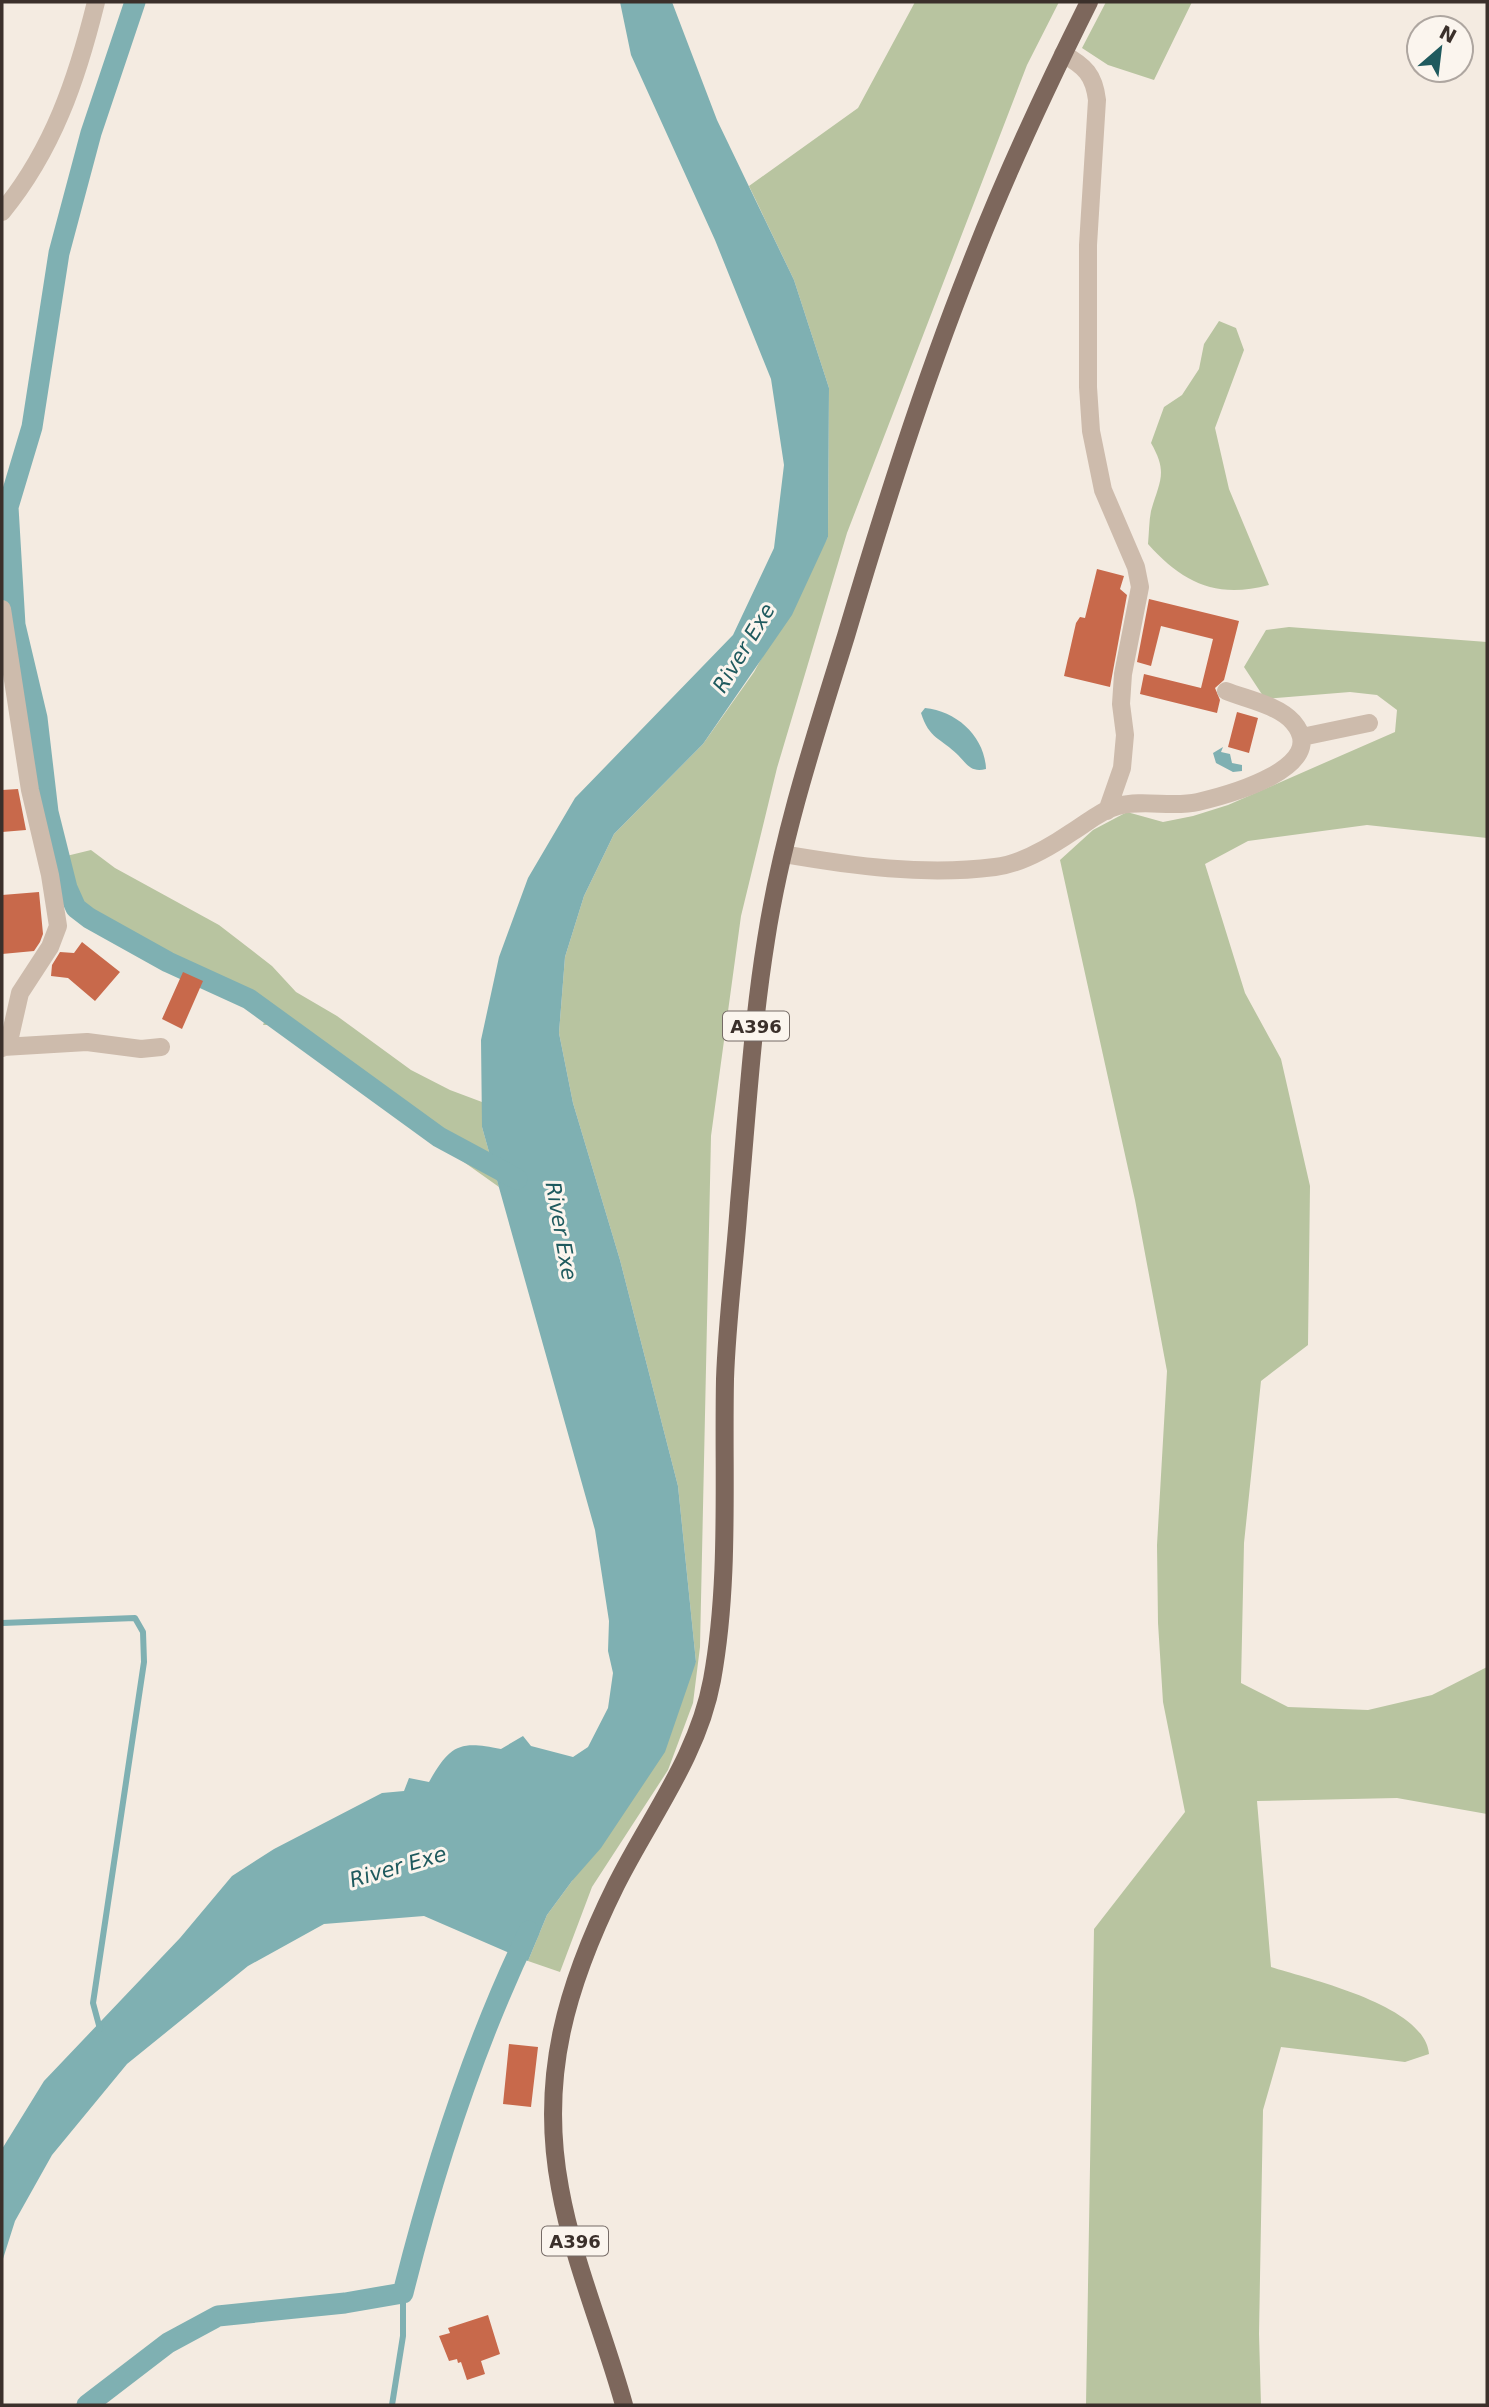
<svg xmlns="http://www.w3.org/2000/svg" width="1489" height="2407" viewBox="0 0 1489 2407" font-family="'DejaVu Sans',sans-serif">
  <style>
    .green { fill: #b8c4a0 }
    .water { fill: #7fb0b2 }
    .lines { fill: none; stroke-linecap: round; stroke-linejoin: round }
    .stream { stroke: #7fb0b2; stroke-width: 6 }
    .canal { stroke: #7fb0b2; stroke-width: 21 }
    .building { fill: #c8694b }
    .minor { stroke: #cdbbac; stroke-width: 18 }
    .major { stroke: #7d675c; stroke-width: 18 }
    .labels { text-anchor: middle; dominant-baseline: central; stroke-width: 6; stroke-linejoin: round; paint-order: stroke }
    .shield { fill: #fbf5ee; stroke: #756b66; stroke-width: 2 }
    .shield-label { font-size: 18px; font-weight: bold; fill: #3b302b }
    .water-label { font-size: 21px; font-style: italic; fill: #1f5a5e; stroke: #fbf5ee }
  </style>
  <rect width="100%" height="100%" fill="#f4ebe1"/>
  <path class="green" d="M915,2H1059L1027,65L847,533L777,768L741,916L711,1136L700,1647L693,1703L668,1770L592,1887L560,1972L528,1961L547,1915L572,1881L696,1662L678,1486L620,1260L573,1103L559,1033L565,957L584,896L614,834L703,744L754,672L828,537L829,388L794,280L749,186L858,108Z
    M1106,2H1192L1154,80L1108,65L1082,48Z
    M1219,321L1236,328L1244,350L1215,428L1229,489L1269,585C1216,599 1183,583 1148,544C1149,533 1149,521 1151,511C1160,480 1168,473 1151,443L1164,407L1182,395L1199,369L1204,344Z
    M1289,627L1487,642V838L1367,825L1248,841L1205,864L1245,993L1281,1059L1310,1186L1308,1345L1261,1381L1244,1543L1241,1683L1288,1707L1368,1710L1432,1695L1487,1667V1814L1397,1798L1257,1801L1271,1967C1311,1980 1425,2005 1429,2054L1405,2062L1281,2047L1263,2110L1259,2334L1261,2405H1086L1094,1929L1185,1812L1163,1702L1158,1623L1157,1545L1167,1371L1135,1200L1060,860L1093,830L1127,812L1163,822L1193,816L1228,805L1395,732L1397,710L1377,695L1350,692L1265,699L1244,667L1266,630Z
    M91,850L115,868L219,925L272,966L296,992L337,1016L411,1070L450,1090L482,1102V1127L499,1187L271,1025H263L266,1017C245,1004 223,990 201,980C172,966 91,937 73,914C61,899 58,877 54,859Z"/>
  <path class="water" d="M620,2H672L717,120L794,280L829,388L828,537L792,615L703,744L614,834L584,896L565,957L559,1033L573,1103L620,1260L678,1486L696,1662L665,1752L601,1848L572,1881L547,1915L528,1961L424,1916L324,1924L248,1966L127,2064L52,2155L15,2221L2,2262V2149L44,2081L180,1938L232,1876L274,1849L382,1793L404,1791L409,1778L429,1782C450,1745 459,1740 501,1749L523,1736L531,1746L573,1757L588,1747L608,1708L613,1673L608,1651L609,1621L595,1530L482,1127L481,1040L499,957L528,878L575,798L733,635L774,548L784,465L771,379L715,240L631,55Z
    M925,708C957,711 985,737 986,769C971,773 967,764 958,755C941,738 929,739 921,713Z
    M1223,747L1221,752L1230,754L1232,763L1242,765V771L1233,772L1216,763L1213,753Z"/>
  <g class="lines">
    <path class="stream" d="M2,1623L135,1618L143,1632L144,1662L93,2003L100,2029
      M392,2405L403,2336V2293"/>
    <path class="canal" d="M135,2L91,133L59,253L32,427L8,507L15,625L37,718L48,812L67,888L76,908L89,918L168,962L249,999L439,1137L517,1179
      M87,2405L168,2343L218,2316L345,2303L403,2293C434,2169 473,2046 529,1931"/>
  </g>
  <path class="building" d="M1097,569L1124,576L1120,589L1127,595L1110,687L1064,676L1076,623L1080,617L1085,618Z
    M1149,599L1239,621L1224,680L1215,688L1220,700L1217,713L1140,694L1144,674L1201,688L1213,639L1161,626L1151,666L1137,662Z
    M1237,712L1258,718L1249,753L1228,747Z
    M18,789L26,830L2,832V790Z
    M39,892L43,934L40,942L34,951L2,954V895Z
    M82,942L120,972L95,1001L68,978L51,976L52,965L60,952L74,953Z
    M183,972L203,981L182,1029L162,1019Z
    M509,2044L538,2047L531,2107L503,2104Z
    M488,2315L500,2354L481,2361L485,2374L467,2380L461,2362L458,2363L457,2359L449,2361L439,2336L450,2333L448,2328Z"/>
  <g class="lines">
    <path class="minor" d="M1063,54C1085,66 1094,75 1097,100L1088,245V387L1091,431L1103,490L1136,567L1140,587L1123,674L1121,704L1125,735L1122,768L1107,811
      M2,212C53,150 77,79 96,2
      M2,609L30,790L50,875L58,926L50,947L20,993L10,1037L2,1048
      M1302,737L1369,723
      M783,854C853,866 924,876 995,867C1022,864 1050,847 1072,832C1087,823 1101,810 1118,806C1144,799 1172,808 1198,802C1228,795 1332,767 1293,722C1278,705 1246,699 1226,691
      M3,1047L87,1042L141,1049L161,1047"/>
    <path class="major" d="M624,2405C604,2333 573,2261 560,2188C539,2076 567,1984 616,1885C650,1817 698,1756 712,1680C730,1582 723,1478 725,1379C727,1320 735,1261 739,1203C747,1115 752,1027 766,940C782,836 815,736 846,636C883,511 922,387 970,266C1005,176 1046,88 1089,2"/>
  </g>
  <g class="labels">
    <g class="shield">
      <rect x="723" y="1011.5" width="66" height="29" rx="5"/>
      <rect x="542" y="2226.5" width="66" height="29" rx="5"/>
    </g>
    <g class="shield-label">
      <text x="756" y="1026">A396</text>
      <text x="575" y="2241">A396</text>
    </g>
    <g class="water-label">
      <text transform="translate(744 648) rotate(-59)">River Exe</text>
      <text transform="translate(561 1231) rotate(80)">River Exe</text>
      <text transform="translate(398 1867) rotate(-16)">River Exe</text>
    </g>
  </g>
  <rect width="1489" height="2407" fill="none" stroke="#3b302b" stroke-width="7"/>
  <g transform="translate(1440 49) rotate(28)"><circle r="33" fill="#fbf5ee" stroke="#aea6a0" stroke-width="2"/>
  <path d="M0-5L12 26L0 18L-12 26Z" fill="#1f5a5e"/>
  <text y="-10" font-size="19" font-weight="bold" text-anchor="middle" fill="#3b302b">N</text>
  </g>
</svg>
